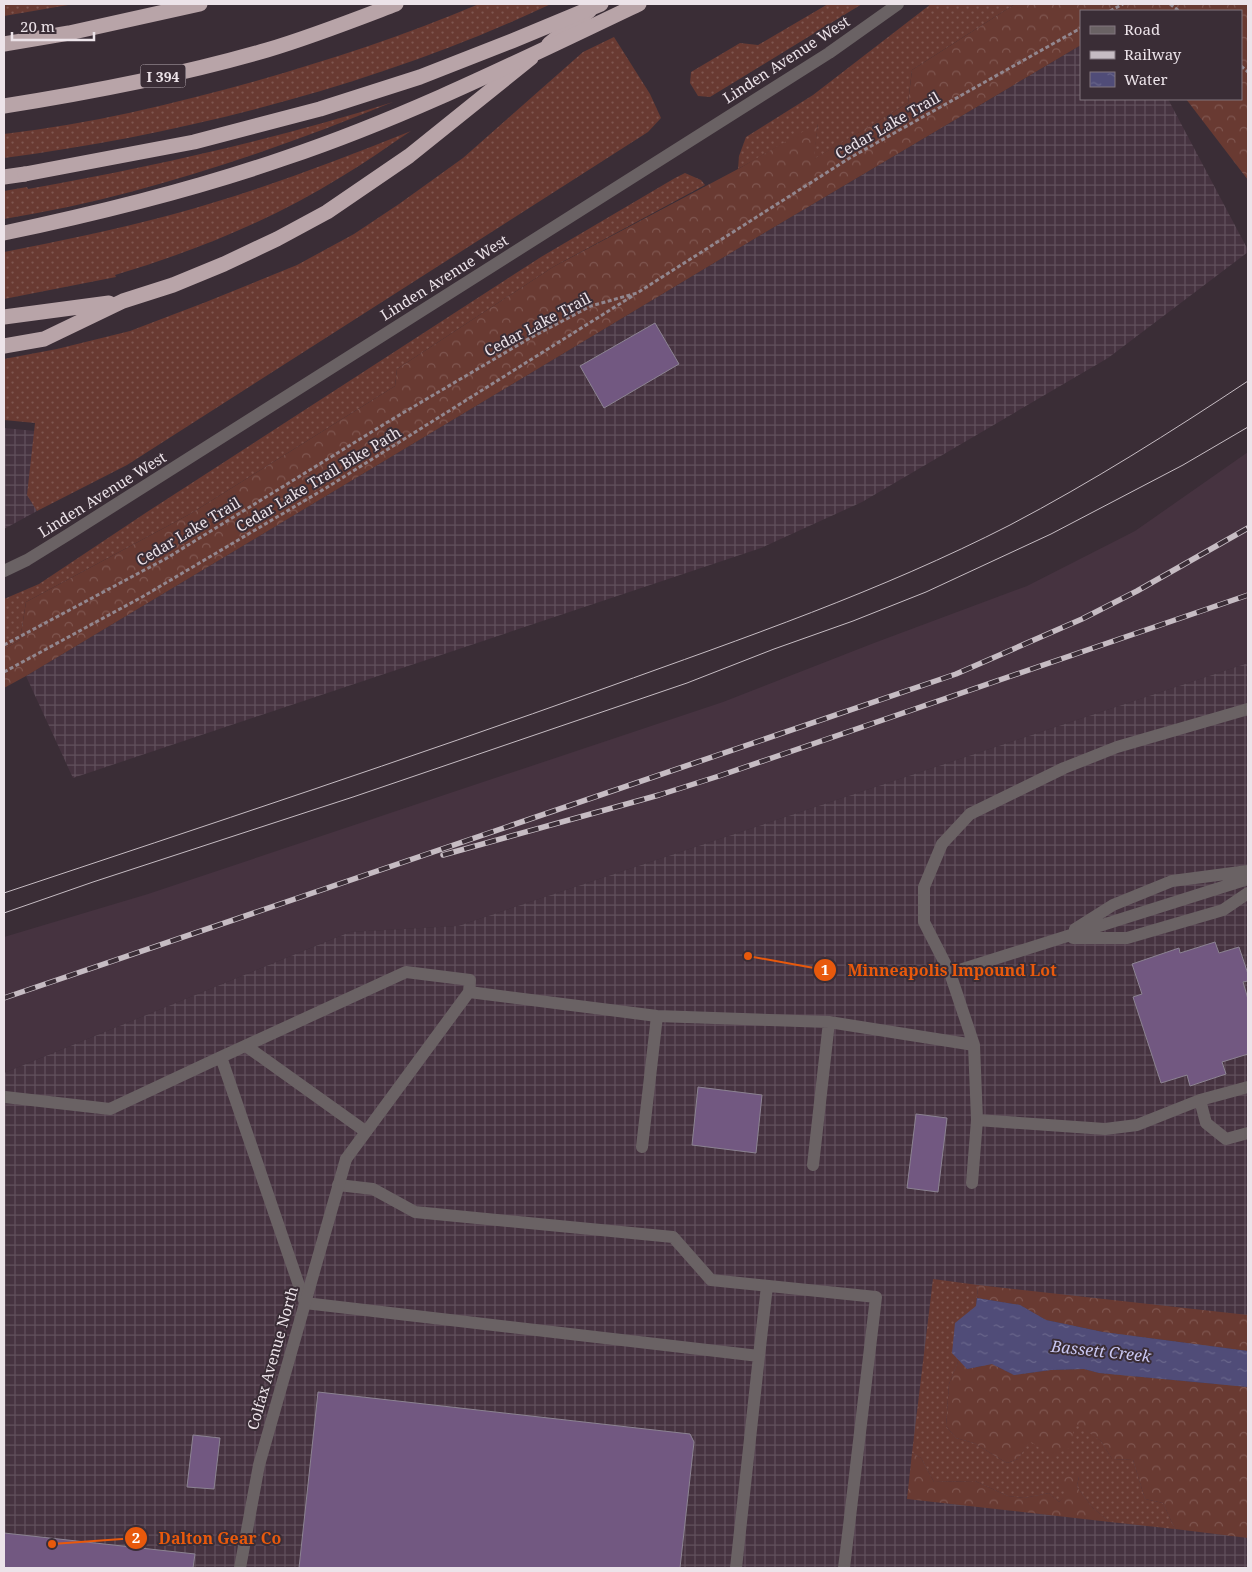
<svg xmlns="http://www.w3.org/2000/svg" width="1252" height="1572" viewBox="0 0 1252 1572" font-family="'Noto Serif',serif">
  <style>
    .built { fill: #463340 }
    .industrial { fill: url(#industrial-grid) }
    .grass { fill: url(#grass-dots) }
    .forest { fill: url(#forest-crowns) }
    .water { fill: url(#water-ripples) }
    .building { fill: #725881; stroke: #8c8392 }
    .lines { fill: none; stroke-linecap: round; stroke-linejoin: round }
    .path { stroke: #92878f; stroke-width: 3; stroke-dasharray: 4 2.5; stroke-linecap: butt }
    .service { stroke: #6a6264; stroke-width: 12 }
    .minor { stroke: #6a6264; stroke-width: 12 }
    .tertiary { stroke: #6a6264; stroke-width: 12 }
    .motorway { stroke: #b8a4a8; stroke-width: 15 }
    .tram { stroke: #c6bcc3; stroke-width: 1 }
    .rail-casing { stroke: #c6bcc3; stroke-width: 5.5 }
    .rail { stroke: #3a2d36; stroke-width: 4; stroke-dasharray: 11; stroke-linecap: butt }
    .motorway-bridge { stroke: #b8a4a8; stroke-width: 15 }
    .labels { text-anchor: middle; dominant-baseline: central; stroke-width: 4; stroke-linejoin: round; paint-order: stroke }
    .shield { fill: #3a2d36; stroke: #b7acb3; stroke-width: 1 }
    .shield-label { font-size: 14px; font-weight: bold; fill: #ece3e9 }
    .street-label { font-size: 15px; fill: #ece3e9; stroke: #3a2d36 }
    .water-label { font-size: 16px; font-style: italic; fill: #cac8f3; stroke: #3a2d36 }
    .leader { fill: none; stroke: #e8590c; stroke-width: 2 }
    .callout-dot { fill: #e8590c; stroke: #3a2d36; stroke-width: 2 }
    .mark-label { font-size: 15px; text-anchor: middle; font-weight: bold; fill: #fff }
    .callout-label { font-size: 16px; text-anchor: middle; font-weight: bold; fill: #e8590c; stroke: #3a2d36; stroke-width: 4; stroke-linejoin: round; paint-order: stroke }
  </style>
  <defs>
    <pattern id="industrial-grid" width="8" height="8" patternUnits="userSpaceOnUse" patternTransform="scale(1.25)"><rect width="8" height="8" fill="#463340"/><path d="M0 4h8M4 0v8" fill="none" stroke="#61505c"/></pattern>
    <pattern id="grass-dots" width="8" height="8" patternUnits="userSpaceOnUse" patternTransform="scale(1.25)"><rect width="8" height="8" fill="#693a32"/><path d="M2 2h.1M6 6h.1" fill="none" stroke="#7f5650" stroke-width="1.8" stroke-linecap="round"/></pattern>
    <pattern id="forest-crowns" width="20" height="18" patternUnits="userSpaceOnUse" patternTransform="scale(1.25)"><rect width="20" height="18" fill="#693a32"/><path d="M2 6a3 3 0 1 1 6 0M12 15a3 3 0 1 1 6 0" fill="none" stroke="#7f5650"/></pattern>
    <pattern id="water-ripples" width="26" height="14" patternUnits="userSpaceOnUse" patternTransform="scale(1.25)"><rect width="26" height="14" fill="#504c78"/><path d="M2 4q2-2 4 0t4 0M15 11q2-2 4 0t4 0" fill="none" stroke="#69668b"/></pattern>
  </defs>
  <rect width="100%" height="100%" fill="#3a2d36"/>
  <path class="built" d="M1248,452V663L458,926L350,932L4,1073V937L148,894L723,702L874,643L1027,586L1135,531Z"/>
  <path class="industrial" d="M1081,45V99H1168L1248,250V252L1108,358L862,502L761,548L73,778L26,676L754,239Z
    M4,428L45,432L37,511L4,529Z
    M1248,663V1568H4V1073L350,932L458,926Z"/>
  <path class="grass" d="M4,4H74L4,16Z
    M479,4H551C384,83 187,134 4,158V134C90,124 173,104 256,81C332,59 406,35 479,4Z
    M828,4H862L710,97L698,96L690,83L691,72L740,43L758,45Z
    M931,4H1015L912,70L908,103L813,160L818,124L738,169L739,156L746,137L813,95Z
    M614,37L650,94L661,118L648,132L127,465L37,511L27,495L35,423L4,420V359L57,349L130,331L206,302L297,265L354,234L399,204L463,158L583,52Z
    M393,102C268,153 138,197 4,219V191L27,187L28,189C152,167 273,140 393,102Z
    M411,131C388,146 365,163 341,177C270,221 195,251 115,275L116,277L4,299V252C61,241 118,229 174,214C255,192 333,162 411,131Z
    M685,173L701,180L705,185L553,267L397,369L395,386L190,514L26,602L20,640L4,649V599L39,584L147,512L541,257L675,178Z
    M933,1279L978,1285L976,1306L952,1353L959,1359L949,1384L946,1426L956,1438L974,1443L1007,1463L1018,1459L1030,1440L1075,1422L1101,1441L1112,1459L1133,1460L1145,1499L1163,1503L1175,1529L1110,1522L1093,1508L1077,1487L1079,1476L1066,1496L1059,1502L1049,1493L1024,1498L1008,1496L975,1481L934,1482L921,1458L912,1453Z"/>
  <path class="forest" d="M1015,4H1248V180L1186,99H1241V11H1081V45L754,239L26,676L4,688V649L20,640L26,602L190,514L395,386L397,369L553,267L738,169L818,123L814,159L908,103L912,70Z
    M978,1285L1248,1315V1351L1103,1332L1046,1320L1020,1305L977,1298Z
    M959,1359L967,1369L992,1364L1014,1375L1051,1370L1084,1369L1099,1373L1248,1387V1538L1175,1529L1163,1503L1145,1499L1133,1460L1112,1459L1101,1441L1075,1423L1070,1448L1050,1456L1030,1441L1018,1459L1007,1463L974,1443L956,1438L946,1426L949,1384Z
    M912,1453L921,1458L934,1482L975,1481L1008,1496L1024,1498L1049,1493L1059,1502L1066,1495L1059,1482L1067,1474L1079,1475L1077,1487L1093,1508L1110,1522L907,1499Z"/>
  <path class="water" d="M977,1298L1020,1305L1046,1320L1103,1332L1248,1351V1387L1099,1373L1084,1369L1051,1370L1014,1375L992,1364L967,1369L952,1353L955,1323L976,1306Z"/>
  <path class="building" d="M655,323L679,364L604,408L580,366Z
    M1215,942L1219,953L1239,947L1248,974V981L1243,982L1248,999V1054L1222,1062L1226,1074L1190,1086L1187,1075L1161,1083L1133,997L1142,994L1132,964L1179,948L1180,953Z
    M698,1087L762,1095L756,1153L692,1145Z
    M916,1114L947,1118L938,1192L907,1188Z
    M318,1392L690,1434L694,1442L680,1568H299Z
    M193,1435L220,1438L214,1489L187,1487Z
    M4,1533L195,1554L193,1568H4Z"/>
  <g class="lines">
    <path class="path" d="M1170,4L1179,11
      M1110,11L1123,4
      M1241,66L1248,72
      M4,645L167,558L391,420L530,338L591,306L637,293L848,159L1081,28
      M4,672L142,597L326,488L634,295"/>
    <path class="service" d="M1075,929L1113,905L1172,881L1248,871
      M1073,938H1127L1223,910L1248,893
      M950,973L1248,879
      M469,992L657,1016L829,1022L974,1045L950,973L924,922V887L942,844L970,814L1064,768L1117,747L1248,709
      M246,1046L365,1131
      M5,1097L110,1109L221,1057
      M1200,1100L1206,1123L1226,1139L1248,1133
      M977,1120L1105,1129L1137,1125L1200,1100L1248,1087
      M642,1147L657,1016
      M346,1159L469,992L470,980L406,972L221,1057L305,1303L759,1356L736,1568
      M813,1165L829,1022
      M972,1183L977,1120L974,1045
      M338,1185L373,1189L415,1212L673,1237L711,1280L876,1297L844,1568
      M759,1356L767,1286"/>
    <path class="minor" d="M240,1568L259,1465L346,1159"/>
    <path class="tertiary" d="M4,571L27,560L69,534L829,53L898,4"/>
    <path class="motorway" d="M4,44L69,33L200,4
      M549,44L589,11
      M4,106C93,92 181,75 267,50C311,37 354,20 396,4
      M4,177L25,174
      M4,317L109,303
      M4,346L44,339L123,301L173,285L224,264L277,239L327,212L409,156L531,58"/>
    <path class="tram" d="M4,893C205,826 407,759 608,687C744,638 881,591 1010,525C1092,482 1171,432 1248,381
      M4,913L93,882L353,797L687,683L774,649L853,621L926,592L1051,534L1183,465L1248,427"/>
    <defs>
      <path id="rail" d="M443,855L659,795L719,776L1248,595
        M4,998L956,674L1082,619L1137,591L1248,528"/>
    </defs>
    <use href="#rail" class="rail-casing"/>
    <use href="#rail" class="rail"/>
    <path class="motorway-bridge" d="M25,174L194,142L320,109L420,77L512,41L601,4
      M4,233C99,213 193,190 285,158C407,117 523,59 639,4"/>
  </g>
  <g class="labels">
    <rect class="shield" x="140.5" y="64.5" width="45" height="23" rx="4"/>
    <g class="shield-label">
      <text x="163" y="76">I 394</text>
    </g>
    <g class="street-label">
      <text transform="translate(786 59) rotate(-33)">Linden Avenue West</text>
      <text transform="translate(887 125) rotate(-30)">Cedar Lake Trail</text>
      <text transform="translate(444 277) rotate(-32)">Linden Avenue West</text>
      <text transform="translate(537 324) rotate(-28)">Cedar Lake Trail</text>
      <text transform="translate(318 479) rotate(-31)">Cedar Lake Trail Bike Path</text>
      <text transform="translate(102 494) rotate(-32)">Linden Avenue West</text>
      <text transform="translate(188 531) rotate(-31)">Cedar Lake Trail</text>
      <text transform="translate(272 1358) rotate(-74)">Colfax Avenue North</text>
    </g>
    <g class="water-label">
      <text transform="translate(1101 1351) rotate(6)">Bassett Creek</text>
    </g>
  </g>
  <path class="leader" d="M748 956L825 970M52 1544L136 1538"/>
  <g class="callout-dot">
    <circle cx="748" cy="956" r="5"/>
    <circle cx="52" cy="1544" r="5"/>
    <circle cx="825" cy="970" r="12"/>
    <circle cx="136" cy="1538" r="12"/>
  </g>
  <g class="mark-label">
    <text x="825" y="975">1</text>
    <text x="136" y="1543">2</text>
  </g>
  <g class="callout-label">
    <text x="952" y="976">Minneapolis Impound Lot</text>
    <text x="220" y="1544">Dalton Gear Co</text>
  </g>
  <rect width="1252" height="1572" fill="none" stroke="#ece3e9" stroke-width="10"/>
  <rect x="1080" y="10" width="162" height="90" fill="#3a2d36" stroke="#81767e"/>
  <rect x="1090" y="26" width="25" height="8" fill="#6a6264" stroke="#81767e"/>
  <text x="1124" y="35" font-size="15" fill="#ece3e9">Road</text>
  <rect x="1090" y="51" width="25" height="8" fill="#c6bcc3" stroke="#81767e"/>
  <text x="1124" y="60" font-size="15" fill="#ece3e9">Railway</text>
  <rect x="1090" y="72" width="25" height="15" fill="url(#water-ripples)" stroke="#81767e"/>
  <text x="1124" y="85" font-size="15" fill="#ece3e9">Water</text>
  <path d="M12 32v8h82v-8" fill="none" stroke="#ece3e9" stroke-width="2.5"/>
  <text x="20" y="32" font-size="15" fill="#ece3e9" stroke="#3a2d36" stroke-width="4" paint-order="stroke">20 m</text>
</svg>
